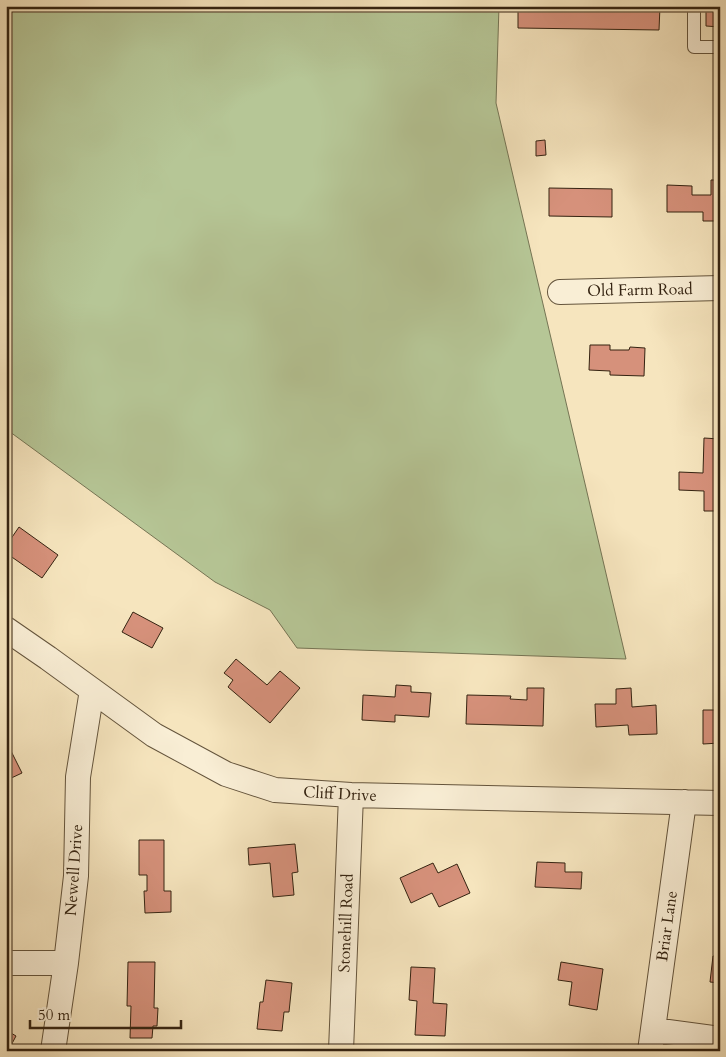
<svg xmlns="http://www.w3.org/2000/svg" width="726" height="1057" viewBox="0 0 726 1057" font-family="Cardo,serif">
  <style>
    .green { fill: #b6c696; stroke: #757454 }
    .building { fill: #d6917b; stroke: #342311 }
    .lines { fill: none; stroke-linecap: round; stroke-linejoin: round }
    .lane-casing { stroke: #64543c; stroke-width: 14 }
    .street-casing { stroke: #64543c; stroke-width: 26 }
    .lane { stroke: #f9eed5; stroke-width: 12 }
    .street { stroke: #f9eed5; stroke-width: 24 }
    .labels { text-anchor: middle; dominant-baseline: central; stroke-width: 4; stroke-linejoin: round; paint-order: stroke }
    .street-label { font-size: 16px; fill: #342311; stroke: #f9eed5 }
  </style>
  <rect width="100%" height="100%" fill="#f6e5be"/>
  <filter id="stains"><feTurbulence type="fractalNoise" baseFrequency=".004" numOctaves="4"/><feColorMatrix values="0 0 0 0 .2 0 0 0 0 .09 0 0 0 0 .02 0 0 0 .5 -.17"/></filter>
  <radialGradient id="worn" r=".72"><stop offset=".6" stop-color="#630" stop-opacity="0"/><stop offset="1" stop-color="#630" stop-opacity=".3"/></radialGradient>
  <path class="green" d="M6,6H499L496,103L626,659L297,648L270,610L215,582L6,429Z"/>
  <path class="building" d="M518,6H660L659,30L518,28Z
    M706,6H720V27L706,26Z
    M545,140L546,155L536,156V141Z
    M711,180H720V221H703V212H667V185L692,186V195H711Z
    M549,188L612,189V217L549,216Z
    M590,345H610V350H629L630,347L645,348L644,376L610,375V371L589,370Z
    M704,438L720,439V511H704V491L679,490V472L703,473Z
    M19,527L58,555L42,578L6,553V546Z
    M133,612L163,628L152,648L122,632Z
    M236,659L267,685L280,671L300,688L270,723L228,687L233,680L224,673Z
    M396,685L411,686V692L431,693L429,717L395,715V722L362,720L363,695L395,697Z
    M527,688H544L543,726L466,724L467,695L511,696L510,699L527,700Z
    M631,688L632,707L656,705L657,734L629,735L628,725L596,727L595,704H616V689Z
    M703,710H720V743L703,744Z
    M6,741L22,773L7,780L6,778Z
    M139,840H164V891H171V912L145,913L144,891H147V875H139Z
    M295,844L298,872L292,873L294,895L273,897L270,863L249,865L248,848Z
    M537,862L565,863V872H582L581,889L535,887Z
    M433,863L438,873L457,864L470,893L439,907L432,893L411,903L400,878Z
    M713,956L720,957V983L710,982Z
    M128,962H155L154,1008H158L157,1026H153L152,1038H130L131,1006H127Z
    M561,962L603,969L597,1010L569,1005L572,982L558,980Z
    M411,967L435,968L433,1003L447,1004L445,1036L415,1035L417,1001L409,1000Z
    M266,980L292,983L289,1012H284L282,1031L257,1029L260,1002H263Z
    M6,1030L16,1036L8,1051H6Z"/>
  <g class="lines">
    <defs>
      <path id="lane" d="M694,6V47H720"/>
      <path id="street" d="M560,292L720,288
        M6,629L48,658L154,735L226,774L275,790L351,795L720,803
        M6,963H66
        M653,1030L720,1039
        M53,1051L66,963L76,876L78,777L92,690
        M341,1051L351,795
        M650,1051L684,802"/>
    </defs>
    <use href="#lane" class="lane-casing"/>
    <use href="#street" class="street-casing"/>
    <use href="#lane" class="lane"/>
    <use href="#street" class="street"/>
  </g>
  <g class="labels">
    <g class="street-label">
      <text transform="translate(640 290) rotate(-1)">Old Farm Road</text>
      <text transform="translate(340 794) rotate(3)">Cliff Drive</text>
      <text transform="translate(74 870) rotate(-86)">Newell Drive</text>
      <text transform="translate(346 923) rotate(-88)">Stonehill Road</text>
      <text transform="translate(667 926) rotate(-82)">Briar Lane</text>
    </g>
  </g>
  <rect width="726" height="1057" fill="none" stroke="#f6e5be" stroke-width="25"/>
  <rect x="8" y="8" width="711" height="1042" fill="none" stroke="#342311" stroke-width="2.5"/>
  <rect x="12" y="12" width="701" height="1032" fill="none" stroke="#342311"/>
  <path d="M30 1020v8h151v-8" fill="none" stroke="#342311" stroke-width="2.5"/>
  <text x="38" y="1020" font-size="15" fill="#342311" stroke="#f9eed5" stroke-width="4" paint-order="stroke">50 m</text>
  <rect width="100%" height="100%" filter="url(#stains)"/>
  <rect width="100%" height="100%" fill="url(#worn)"/>
</svg>
